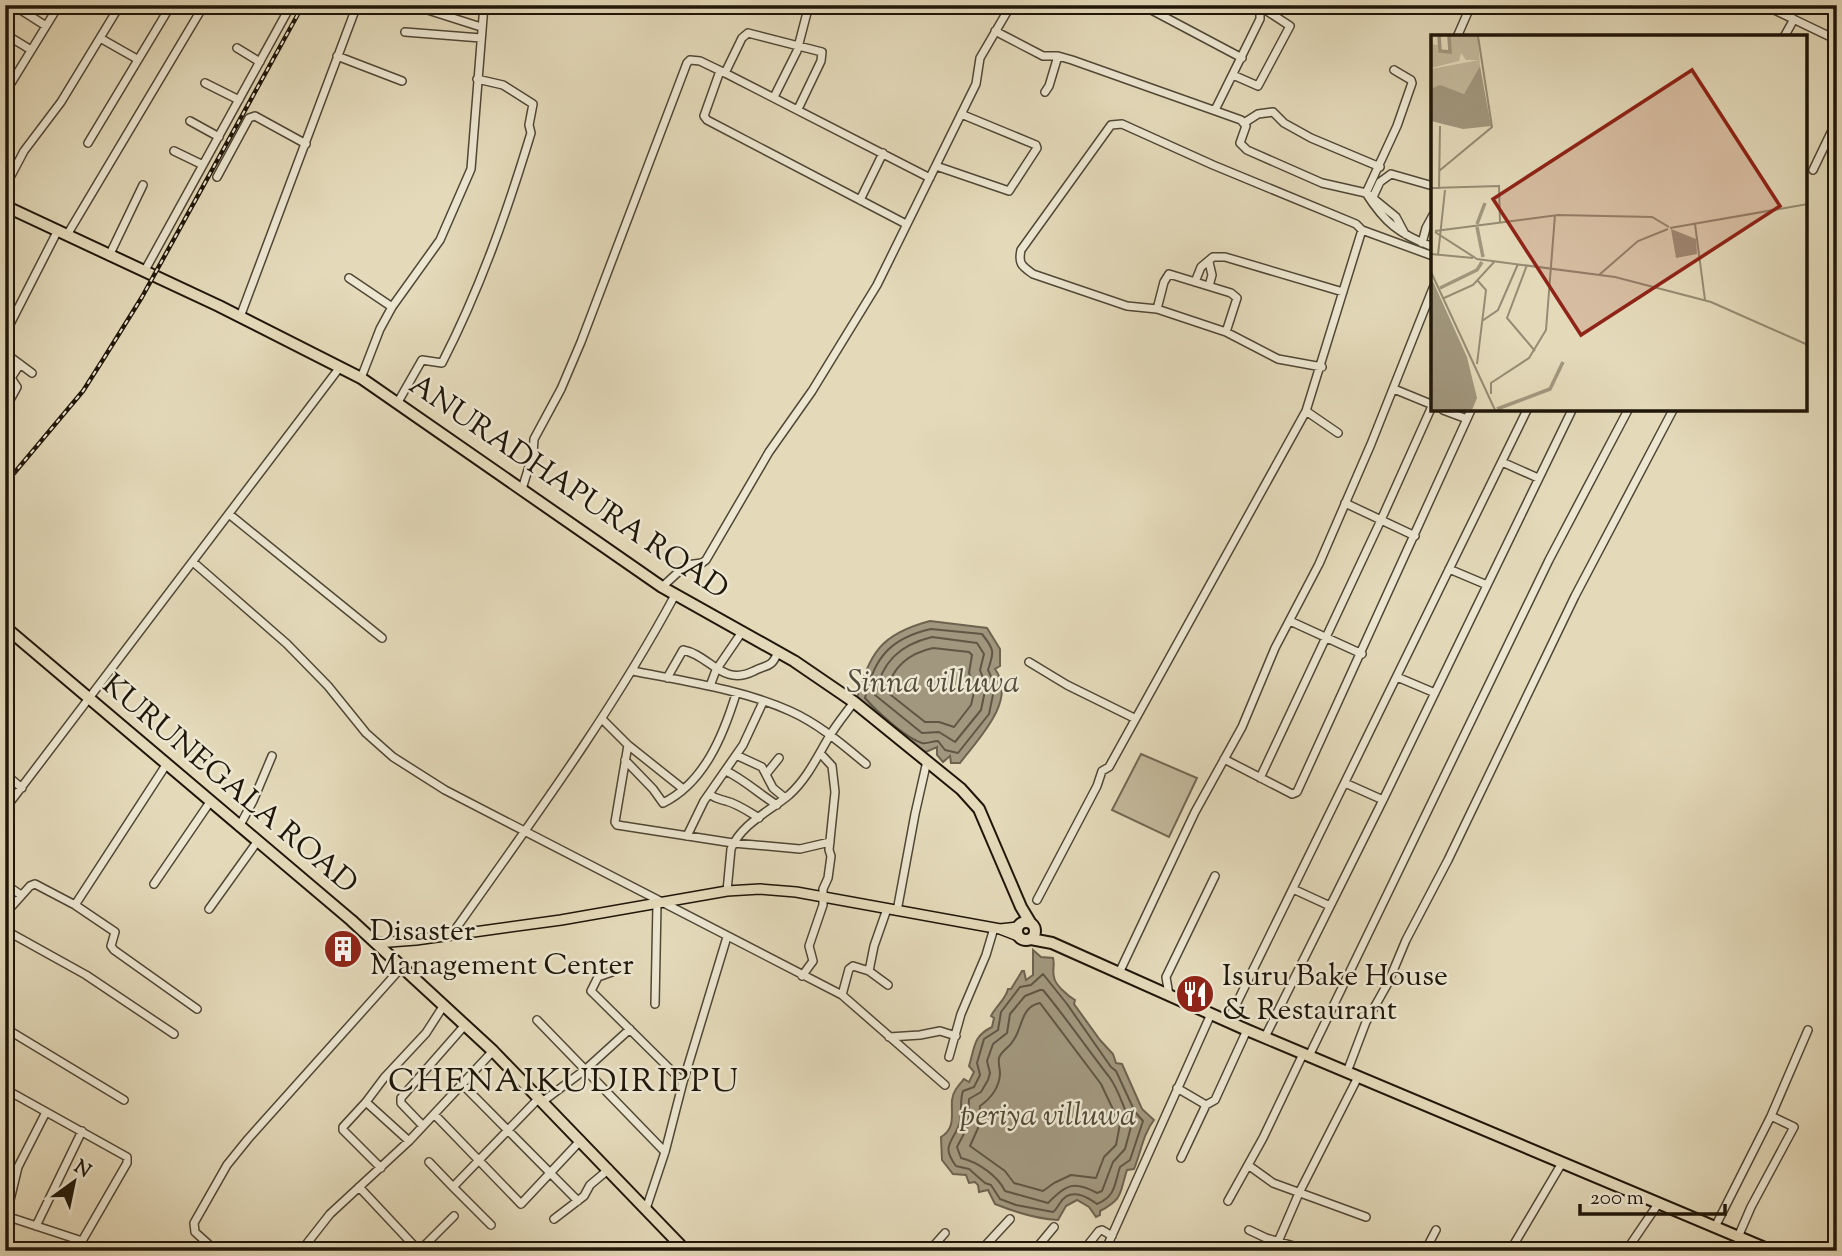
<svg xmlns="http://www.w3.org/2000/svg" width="1842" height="1256" viewBox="0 0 1842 1256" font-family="'Sorts Mill Goudy',serif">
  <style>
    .green { fill: #c3b99c; stroke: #716852; stroke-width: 2 }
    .water { fill: #a1977e; stroke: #6d634f; stroke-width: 2 }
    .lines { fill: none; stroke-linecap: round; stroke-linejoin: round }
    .shore { stroke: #605644; stroke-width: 2 }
    .minor-casing { stroke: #504735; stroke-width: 10 }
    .major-casing { stroke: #1f1609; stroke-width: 12 }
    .highway-casing { stroke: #1f1609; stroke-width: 14 }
    .minor { stroke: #ede7d2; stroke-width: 7 }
    .major { stroke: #e4daba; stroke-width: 9 }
    .highway { stroke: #e4daba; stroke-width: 10 }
    .rail-casing { stroke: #1f1609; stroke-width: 4.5 }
    .rail { stroke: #ede7d2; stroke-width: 2; stroke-dasharray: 5; stroke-linecap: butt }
    .labels { text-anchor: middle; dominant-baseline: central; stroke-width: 5; stroke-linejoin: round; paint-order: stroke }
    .street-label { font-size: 30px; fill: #1f1609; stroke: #ede7d2 }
    .poi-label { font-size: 30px; fill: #1f1609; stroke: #ede7d2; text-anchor: start }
    .water-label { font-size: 32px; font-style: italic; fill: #534a38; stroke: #ede7d2 }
    .quarter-label { font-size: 33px; letter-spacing: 2px; fill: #1f1609; stroke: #ede7d2 }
    .inset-river { fill: none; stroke: #a1977e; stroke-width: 3.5 }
    .inset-road { fill: none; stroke: #958c73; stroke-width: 2 }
    .view { fill: #8f2418; fill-opacity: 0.15; stroke: #8f2418; stroke-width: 3.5 }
    .inset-edge { fill: none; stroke: #1f1609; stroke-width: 3.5 }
  </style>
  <rect width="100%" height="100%" fill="#e4daba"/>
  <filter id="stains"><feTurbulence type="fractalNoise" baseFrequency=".00286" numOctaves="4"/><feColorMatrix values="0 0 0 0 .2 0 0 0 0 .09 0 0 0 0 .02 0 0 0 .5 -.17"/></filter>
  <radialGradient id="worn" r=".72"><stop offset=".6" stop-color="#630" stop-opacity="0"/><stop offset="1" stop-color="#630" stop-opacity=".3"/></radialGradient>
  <path class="green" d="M1141,754L1197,778L1169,837L1112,810Z"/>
  <path class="water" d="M930,621L987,628L1000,649V666L995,669C1018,700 978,739 960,763H951L950,756L943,762L937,755V747L926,752L916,748L856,701C870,653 880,634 930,621Z
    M1033,950L1041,957L1053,958C1055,965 1052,970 1054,977C1055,985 1068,996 1075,1000L1074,1004L1100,1040L1113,1054L1116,1063L1122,1064L1142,1109L1154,1120C1143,1134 1141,1152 1134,1169L1127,1170C1119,1194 1124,1198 1100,1211V1215L1096,1217L1089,1207L1077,1200L1066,1206L1058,1220C1036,1219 1015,1212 995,1204L988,1190L979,1192L978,1185L975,1182L969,1183L966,1175L953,1174L942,1160L941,1137C956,1128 951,1114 952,1100C953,1091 959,1085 964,1079L969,1082L974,1072L969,1066C975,1047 973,1036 992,1027L994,1018L991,1016C996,1006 1006,999 1008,989H1011L1022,971H1024L1026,980L1033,975Z"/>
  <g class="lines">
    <path class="shore" d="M931,629L982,634C995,650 994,652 988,670L995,685L989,714L958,753L945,750L938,741C932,741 928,744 922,743C906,738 876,711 865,698C874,657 891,638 931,629Z
      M932,637L977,643L984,654L980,670L986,686L981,710L955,742L939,732L922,733L875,695C882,662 899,645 932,637Z
      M933,648L969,652L972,655L969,673L975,688L971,705L954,727L939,722H925L887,692C891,667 910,653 933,648Z
      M1043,974L1067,1004L1111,1067L1116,1071L1135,1112L1143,1121L1130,1160L1120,1167C1114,1185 1116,1196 1097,1204C1086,1196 1070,1187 1060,1203C1058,1206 1056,1210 1053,1212L1016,1205L1000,1199L991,1185L985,1183L969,1169L956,1166C941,1146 952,1143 959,1125C963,1113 959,1102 963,1091L974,1087L980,1075L977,1063L984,1039L998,1030L1001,1012L1020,987L1031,985Z
      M1040,990H1043C1067,1019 1088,1050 1110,1078C1120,1092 1123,1109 1132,1123L1125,1149L1113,1162L1102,1191L1097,1193C1073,1180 1066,1185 1048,1203L1005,1191C998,1176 978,1162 961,1158L957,1147L968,1126L969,1099L981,1092L988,1080L990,1073L987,1061L993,1044L1007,1033L1010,1014L1025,996Z
      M1040,1003L1101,1084L1120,1124L1116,1145L1104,1157L1096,1178L1071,1175L1054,1183L1043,1191L1014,1183L1005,1171L970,1146L978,1128L980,1106C990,1099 999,1088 1000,1074C1000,1068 998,1064 999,1058C1002,1050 1009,1048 1013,1041C1023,1028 1020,1007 1040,1003Z"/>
    <defs>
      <path id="minor" d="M13,5L46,26
        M412,5L481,27
        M1142,5L1242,58
        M1764,5L1837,40
        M995,31L1043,56H1058L1072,60L1241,120L1246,126L1240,143L1247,150L1322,183L1366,193L1397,126L1412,83L1411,80L1394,70
        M405,32L481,38
        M5,34L31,50
        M1457,37L1471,5
        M1784,37L1794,19
        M100,38L137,59
        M237,48L260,62
        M337,56L402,81
        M720,71L704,116L707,120L906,224
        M725,73L742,38L748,33L822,52L821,61L798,109
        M1233,75L1258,86L1290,26L1264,9L1260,11
        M205,83L239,100
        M1045,92L1049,86L1058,56
        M5,93L59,5
        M774,97L797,51L809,5
        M1215,110L1260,19V11L1254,5
        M190,121L219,137
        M1244,123L1258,114L1273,112L1284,123L1311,138L1380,167
        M88,143L171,5
        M174,151L203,165
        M936,166L1009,191L1037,148L1036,145L961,114
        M1813,170L1837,120
        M217,177L249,118L255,116L306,144
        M5,187L24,151L61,102L120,5
        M1366,193C1385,223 1399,234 1433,247
        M1369,195L1396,217L1405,234
        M1373,197L1380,182L1391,174L1433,186
        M860,200L883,153
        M1362,230L1433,256
        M67,235L204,5
        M1422,243L1426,228L1433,215
        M109,256L143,185
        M1209,262L1212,275L1209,286
        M144,272L291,5
        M349,278L392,307
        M1195,282L1201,267L1213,257H1225L1343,292
        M1157,309L1164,282L1169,274L1231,293L1237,298L1226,332
        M240,317L357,5
        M5,334L58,230
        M5,353L32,373
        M361,378L380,329L392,307L440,240L471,169L484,5
        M1394,389L1433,405
        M398,402L422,360L442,363C480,289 507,212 531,133L529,125L533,104L503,85L477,79
        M5,409L17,387L11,378L20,364
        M1443,410L1467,419
        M1306,411L1338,433
        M1502,462L1538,478
        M522,489L533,454L534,439L561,389L581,342L687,63L690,60L700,61L725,73L930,178
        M1345,503L1415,536
        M229,514L382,638
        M193,562L287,644L328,686L366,733L393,757L445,790L842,995L945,1085
        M1449,569L1487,585
        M662,587L686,565L702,563L706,560L769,452L812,391L877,285L976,84L980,58L1011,5
        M1290,621L1362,654
        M5,645L16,636
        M1029,662L1067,685L1134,718
        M633,671C683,681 744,690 790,711C819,724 842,744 866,764
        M1397,677L1435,693
        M667,678L683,650C710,655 722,687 754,671C767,664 771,669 778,652
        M710,686L716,670L742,632
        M602,719L628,745L615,822L617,825L733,843L800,849L830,842
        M628,745L682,788
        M736,755L762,767L773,788L785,798
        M1224,759L1292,794L1297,792L1471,410
        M625,760L653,789L663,803C704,783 723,736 736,694
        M166,765L75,905L115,932L111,946L114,950L197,1009
        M726,771C745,780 759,794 777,805
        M767,773L779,758
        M5,774L22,788
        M1260,778L1381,520L1433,404
        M1345,783L1383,800
        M709,794C716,799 719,799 726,801C738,804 749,812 759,818
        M5,809L340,367
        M239,827L253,801L272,756
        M687,836L704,801L743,745L763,702
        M5,884L21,895
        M154,884L210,802
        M1293,889L1330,906
        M727,891L731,849C741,824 770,811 789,795C807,779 817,757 829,737C836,725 846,713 854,702
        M1037,900L1097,786L1102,771L1109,767L1306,411L1362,230L1356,224L1213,165L1122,124L1111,125L1021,250C1018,264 1022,266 1033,274L1127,306L1157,309L1226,332L1278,359L1322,367
        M209,909L257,842
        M897,911L915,814L927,761
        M5,914L30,886L35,884L75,905
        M5,930L86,975L174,1034
        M457,934V927C534,818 612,712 675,595
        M869,971L888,985
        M612,972L598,977L591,991L683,1082
        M1119,973L1195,812L1242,727L1275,648L1319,564L1371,444L1433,288
        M802,976L813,961L809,946L823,905V889L828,878L831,856L829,850L835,792L832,766L820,753
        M842,995L849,969L853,966L869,971L874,946L887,909
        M1169,995L1166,977L1215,876
        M655,1004L657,904
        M537,1020L665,1152
        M1228,1021L1527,410
        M5,1028L124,1100
        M889,1037L920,1035L940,1031L956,1036
        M1265,1037L1383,800L1572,410
        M1309,1056L1549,560L1628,410
        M949,1057L961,1014L986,955L994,928
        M1347,1072L1366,1022L1388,983L1406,940L1448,860L1575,596L1673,410
        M462,1084L578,1201
        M1177,1088L1206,1105L1215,1100L1247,1030
        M5,1089L127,1157V1163L82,1241L9,1217L10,1200L5,1198
        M366,1102L384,1078L426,1033L444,1005
        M542,1102L586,1069L630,1029
        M434,1114L521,1204L581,1140
        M423,1126L401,1103V1098L465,1025
        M1181,1158L1206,1105
        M429,1162L453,1187L539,1098
        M1248,1165L1273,1183L1366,1217
        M381,1168L343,1130V1127L366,1102L409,1141
        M359,1187L419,1251
        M453,1187L491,1225
        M10,1200L18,1167L46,1112
        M1228,1201L1263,1138L1303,1054
        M646,1209L665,1152L683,1082L727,937
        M554,1219L584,1196L590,1185L609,1169
        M36,1226L82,1131
        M1715,1227L1771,1116L1808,1030
        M1249,1230L1266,1238L1311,1251
        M1738,1237L1751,1207L1794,1127L1771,1116
        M1387,1248L1392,1251
        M216,1251L195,1232L194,1223L227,1165L248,1139L402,967
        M301,1251L330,1214L409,1141L493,1051
        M419,1251L454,1216
        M656,1251L661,1247L666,1251
        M929,1251L945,1233
        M987,1251L984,1247L1010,1219
        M1034,1251L1054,1227
        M1083,1251L1099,1231L1102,1230L1112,1236
        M1105,1251L1211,1014
        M1274,1251L1299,1193L1358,1077
        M1425,1251L1436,1230
        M1510,1251L1562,1163
        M1626,1251L1658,1204"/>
      <path id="major" d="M1000,929L1018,927
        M376,943L416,940L561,920L727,891L760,889L796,892L1000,929L1018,936"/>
      <path id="highway" d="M5,206L219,306L361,378L662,587L794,661L854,702L961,789L979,809L1021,907L1030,922
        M5,627L351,920L493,1051L686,1251
        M1017 931a9 9 0 1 1 18 0a9 9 0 1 1-18 0Z
        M1031,939L1052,943L1247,1030L1772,1251"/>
    </defs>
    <use href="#minor" class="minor-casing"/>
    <use href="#major" class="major-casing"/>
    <use href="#highway" class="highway-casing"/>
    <use href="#minor" class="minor"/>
    <use href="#major" class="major"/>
    <use href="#highway" class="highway"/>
    <defs>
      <path id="rail" d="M5,484L83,391L104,358L142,297L303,5"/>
    </defs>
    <use href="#rail" class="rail-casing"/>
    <use href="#rail" class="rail"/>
  </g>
  <defs>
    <symbol id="building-disc" viewBox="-11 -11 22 22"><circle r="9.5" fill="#8f2418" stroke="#ede7d2"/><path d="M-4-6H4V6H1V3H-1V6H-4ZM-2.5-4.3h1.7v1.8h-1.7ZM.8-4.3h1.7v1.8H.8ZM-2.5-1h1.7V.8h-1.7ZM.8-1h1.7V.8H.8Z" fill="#fff"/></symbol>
    <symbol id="restaurant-disc" viewBox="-11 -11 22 22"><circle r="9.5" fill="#8f2418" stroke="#ede7d2"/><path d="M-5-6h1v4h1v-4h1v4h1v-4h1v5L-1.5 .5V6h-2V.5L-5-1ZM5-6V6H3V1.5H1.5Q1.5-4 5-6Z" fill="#fff"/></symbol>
  </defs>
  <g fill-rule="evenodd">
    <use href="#building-disc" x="321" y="927" width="44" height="44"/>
    <use href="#restaurant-disc" x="1173" y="972" width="44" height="44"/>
  </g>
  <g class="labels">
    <g class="street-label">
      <text transform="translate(568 488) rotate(34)">ANURADHAPURA ROAD</text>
      <text transform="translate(229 785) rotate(40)">KURUNEGALA ROAD</text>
    </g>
    <g class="poi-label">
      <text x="370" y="932">Disaster<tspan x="370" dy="34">Management Center</tspan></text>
      <text x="1222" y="977">Isuru Bake House<tspan x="1222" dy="34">&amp; Restaurant</tspan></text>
    </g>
    <g class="water-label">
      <text x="933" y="684">Sinna villuwa</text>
      <text x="1048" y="1117">periya villuwa</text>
    </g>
    <g class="quarter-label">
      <text x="564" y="1083">CHENAIKUDIRIPPU</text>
    </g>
  </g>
  <g transform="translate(1431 35)">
    <rect width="376" height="376" fill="#e4daba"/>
    <path d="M19,1H47L49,31L33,59L9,51L0,54V34L48,25H35L30,18L28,26L0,33V9L7,10L8,17L20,18Z" fill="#c3b99c"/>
    <path d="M49,31L60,91L32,94L0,86V54L9,50L33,59ZM240,194L265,204L266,219L245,223ZM0,242L36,322L46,363L41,375H0Z" fill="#a1977e"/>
    <path class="inset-river" d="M8,1L9,16L19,17L18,1M46,189L54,168M46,192L52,222M9,253L46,235L51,227M66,374L119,354L132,327"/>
    <path class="inset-road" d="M8,136L61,92L47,1M0,153L68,151L69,187M8,154L9,91M264,189L274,265M239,193L377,169M4,196L127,180L221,182L238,192M4,197L46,224L184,242L280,267L377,310M0,219L42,223M7,220L14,155M96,230L76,283L104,316M0,237L64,375M168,240L207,206L237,194M13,263L42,250L64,226M51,286L67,275L87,229M46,329L55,255L47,246M60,359V348L98,323L115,295L124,180"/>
    <path class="view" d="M261,35L349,171L150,300L62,164Z"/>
    <rect width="376" height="376" class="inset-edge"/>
  </g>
  <rect width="1842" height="1256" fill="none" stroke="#e4daba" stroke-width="28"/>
  <rect x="7" y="7" width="1828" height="1242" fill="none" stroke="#1f1609" stroke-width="3.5"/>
  <rect x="14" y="14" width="1814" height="1228" fill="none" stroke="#1f1609" stroke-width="2"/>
  <g transform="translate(74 1182) rotate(33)" stroke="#ede7d2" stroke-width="5" paint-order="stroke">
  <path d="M0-5L12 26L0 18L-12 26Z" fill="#1f1609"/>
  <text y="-10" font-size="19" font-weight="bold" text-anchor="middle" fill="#1f1609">N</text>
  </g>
  <path d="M1580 1204v10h145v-10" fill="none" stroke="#1f1609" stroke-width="3.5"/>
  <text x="1590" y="1204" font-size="21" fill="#1f1609" stroke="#ede7d2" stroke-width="5" paint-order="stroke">200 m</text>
  <rect width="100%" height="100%" filter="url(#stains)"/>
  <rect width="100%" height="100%" fill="url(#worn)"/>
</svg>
